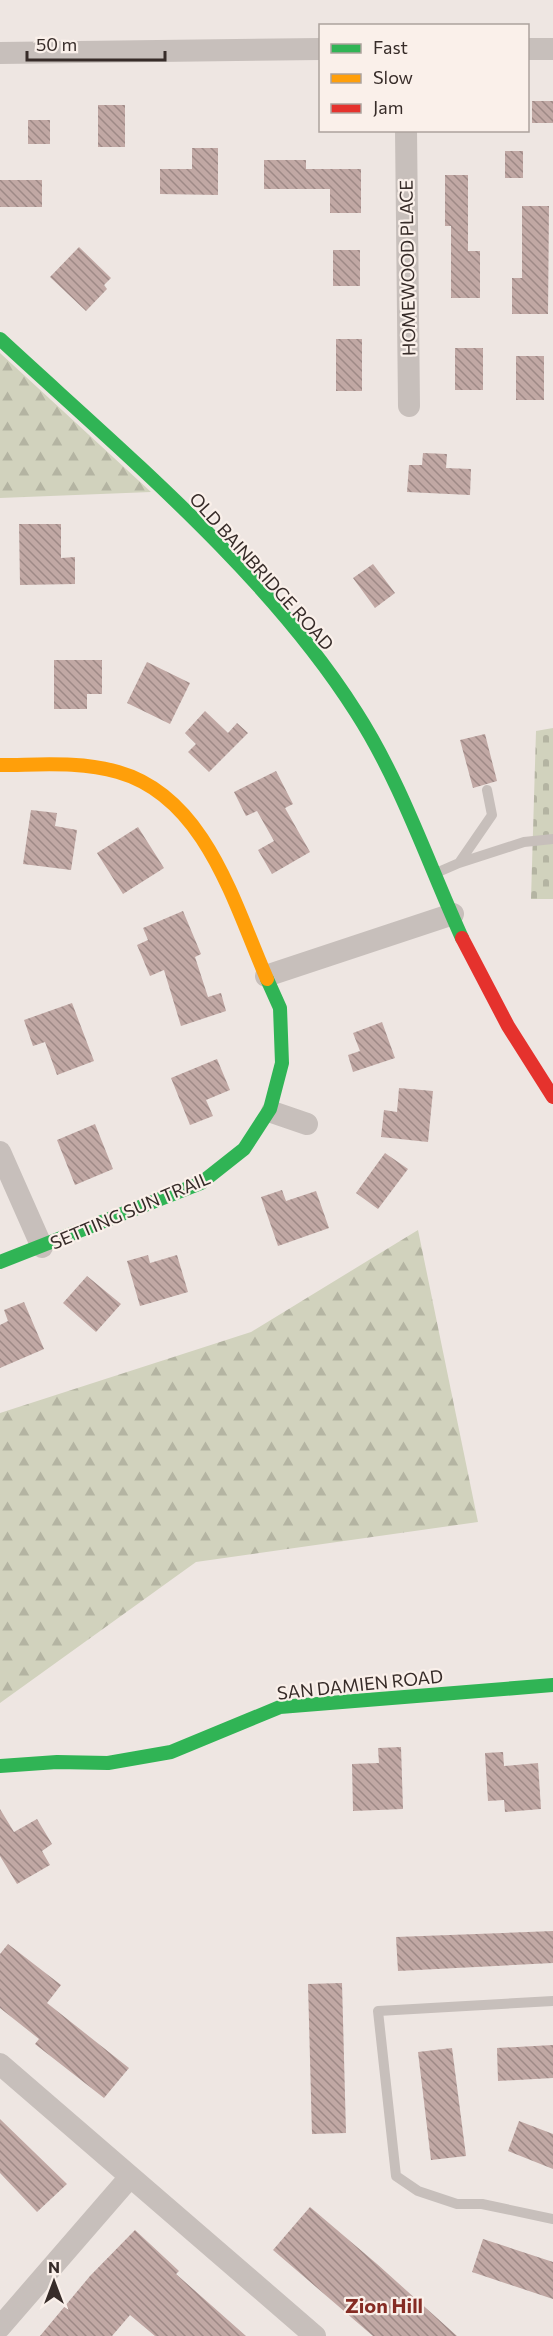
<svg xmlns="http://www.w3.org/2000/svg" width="553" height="2336" viewBox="0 0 553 2336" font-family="Commissioner,sans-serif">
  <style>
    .forest { fill: url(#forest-firs) }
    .cemetery { fill: url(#cemetery-stones) }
    .building { fill: url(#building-back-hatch) }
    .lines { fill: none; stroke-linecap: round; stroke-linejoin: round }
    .lane { stroke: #c7bfbb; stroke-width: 10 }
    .street { stroke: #c7bfbb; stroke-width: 22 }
    .fast { stroke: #30b455; stroke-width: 14 }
    .slow { stroke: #ff9f0a; stroke-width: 14 }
    .jam { stroke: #e5322d; stroke-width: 14 }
    .labels { text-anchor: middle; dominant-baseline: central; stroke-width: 4.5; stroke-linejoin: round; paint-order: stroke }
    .street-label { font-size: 18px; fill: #372c29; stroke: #faf0ea }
    .neighbourhood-label { font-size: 20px; font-weight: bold; fill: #852c24; stroke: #faf0ea }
  </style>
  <defs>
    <pattern id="forest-firs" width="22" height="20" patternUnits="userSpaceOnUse" patternTransform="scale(1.5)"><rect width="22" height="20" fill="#d1d2bd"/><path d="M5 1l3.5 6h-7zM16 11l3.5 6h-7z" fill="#b4b4a2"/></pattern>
    <pattern id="cemetery-stones" width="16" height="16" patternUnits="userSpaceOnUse" patternTransform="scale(1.5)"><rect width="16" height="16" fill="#d1d2bd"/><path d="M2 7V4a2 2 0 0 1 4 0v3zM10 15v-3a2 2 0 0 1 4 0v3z" fill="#b4b4a2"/></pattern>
    <pattern id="building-back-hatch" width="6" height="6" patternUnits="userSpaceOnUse" patternTransform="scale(1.5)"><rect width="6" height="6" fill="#c1a8a4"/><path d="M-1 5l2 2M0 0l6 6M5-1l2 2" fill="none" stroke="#9e8986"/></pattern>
  </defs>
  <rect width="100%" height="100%" fill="#eee6e2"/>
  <path class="forest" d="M0,353L151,492L0,498Z
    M418,1230L478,1522L196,1562L0,1703V1413L251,1332Z"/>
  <path class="cemetery" d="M553,728V899H531L536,731Z"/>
  <path class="building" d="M532,101H553V123H532Z
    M98,105H125V147H98Z
    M28,120H50V144H28Z
    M192,148H218V195L160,194V169H192Z
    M505,151H523V178H505Z
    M264,160H306V169H361V213H330V189H264Z
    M445,175H468V251H480V298H451V226H445Z
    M0,180H42V207H0Z
    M522,206H549L548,314H512V278H522Z
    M79,247L111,278L104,285L107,289L86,311L50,277Z
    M333,250H360V286H333Z
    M336,339H362V391H336Z
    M455,348H483V390H455Z
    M516,356H544V400H516Z
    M423,453L447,454L446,468L471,469L470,495L407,492L409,465H422Z
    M19,524H61V558L75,557V584L20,585Z
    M373,564L395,593L375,608L353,578Z
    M54,660H102V694H87V709H54Z
    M147,662L190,683L170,724L127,703Z
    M205,711L228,733L237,723L248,733L209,772L188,752L196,744L185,733Z
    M485,734L497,781L473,788L460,740Z
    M276,771L293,804L285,808L310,852L272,874L258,850L274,841L257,811L246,816L234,792Z
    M31,810L57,813L55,826L77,830L71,870L23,864Z
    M138,827L164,868L123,894L97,853Z
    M183,911L201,954L195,957L208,997L221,993L226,1011L181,1026L164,970L150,976L137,945L148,940L143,928Z
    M72,1003L94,1061L57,1075L45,1042L33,1046L24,1020Z
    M382,1022L395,1058L353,1072L348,1055L360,1051L353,1033Z
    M217,1059L230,1090L206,1100L213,1116L190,1125L171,1078Z
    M399,1088L433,1091L428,1142L381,1137L384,1110L397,1112Z
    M95,1124L113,1169L75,1185L57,1140Z
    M385,1153L408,1169L378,1209L356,1193Z
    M282,1190L286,1201L316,1191L329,1228L278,1246L261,1197Z
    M148,1255L150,1263L177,1255L188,1292L140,1306L127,1261Z
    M87,1276L121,1304L96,1332L63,1303Z
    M24,1302L44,1349L0,1368V1325L8,1321L4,1310Z
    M401,1747L403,1809L353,1811L352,1764L379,1763L378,1748Z
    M503,1752L504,1766L538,1763L541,1809L505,1812L504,1800L488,1801L485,1753Z
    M0,1809L14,1832L37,1819L52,1844L42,1851L50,1865L17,1884L0,1856Z
    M553,1931V1963L398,1971L396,1937Z
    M8,1944L61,1985L47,2003L129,2068L104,2098L35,2044L39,2039L0,2008V1954Z
    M342,1983L346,2133L312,2134L308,1984Z
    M553,2045V2078L498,2081L497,2048Z
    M452,2048L466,2156L431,2160L418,2052Z
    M0,2119L67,2184L37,2212L0,2173Z
    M519,2121L553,2134V2169L508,2151Z
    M310,2207L377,2264L457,2336H373L273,2250Z
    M135,2230L179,2271L176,2274L246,2336H155L130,2315L112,2336H40L90,2276Z
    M483,2239L553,2262V2299L472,2272Z"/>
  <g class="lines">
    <path class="lane" d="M459,863L524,842L553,839
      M436,873L459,863L492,815L487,790
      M553,2001L378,2011L396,2176L418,2191L457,2204H482L553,2219"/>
    <path class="street" d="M528,49H553
      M0,53L320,49
      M406,130L409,406
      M266,976L453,914
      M272,1112L307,1124
      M0,1152L42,1247
      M0,2064L315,2336
      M0,2327L130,2177"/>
    <path class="fast" d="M0,339C121,451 268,573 356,712C401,782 428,863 462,938
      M0,1262L201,1183L244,1149L270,1109L282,1063L280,1008L267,979
      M0,1766L57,1762L108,1763L171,1752L280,1707L553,1685"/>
    <path class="slow" d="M0,765C39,765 80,761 118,772C206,797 234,904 267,979"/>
    <path class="jam" d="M462,938L508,1026L553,1097"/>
  </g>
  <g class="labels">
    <g class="street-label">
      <text transform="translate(407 268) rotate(-91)">HOMEWOOD PLACE</text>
      <text transform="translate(262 571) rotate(48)">OLD BAINBRIDGE ROAD</text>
      <text transform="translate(130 1210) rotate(-23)">SETTING SUN TRAIL</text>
      <text transform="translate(360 1684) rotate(-6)">SAN DAMIEN ROAD</text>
    </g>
    <g class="neighbourhood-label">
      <text x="384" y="2305">Zion Hill</text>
    </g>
  </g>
  <rect x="319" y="24" width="210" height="108" fill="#faf0ea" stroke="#aca29d" stroke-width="1.5"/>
  <rect x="331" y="44" width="30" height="9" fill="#30b455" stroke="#aca29d" stroke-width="1.5"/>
  <text x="373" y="54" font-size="18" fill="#372c29">Fast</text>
  <rect x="331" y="74" width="30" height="9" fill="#ff9f0a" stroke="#aca29d" stroke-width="1.5"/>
  <text x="373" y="84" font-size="18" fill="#372c29">Slow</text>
  <rect x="331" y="104" width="30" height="9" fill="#e5322d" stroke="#aca29d" stroke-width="1.5"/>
  <text x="373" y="114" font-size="18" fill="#372c29">Jam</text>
  <g transform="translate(54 2282)" stroke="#faf0ea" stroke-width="4.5" paint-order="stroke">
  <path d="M0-4.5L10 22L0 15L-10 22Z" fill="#372c29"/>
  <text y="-9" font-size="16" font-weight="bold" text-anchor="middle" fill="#372c29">N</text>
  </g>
  <path d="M27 51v9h138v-9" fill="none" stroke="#372c29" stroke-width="3"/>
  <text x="36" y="51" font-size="18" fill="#372c29" stroke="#faf0ea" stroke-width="4.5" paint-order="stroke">50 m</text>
</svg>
